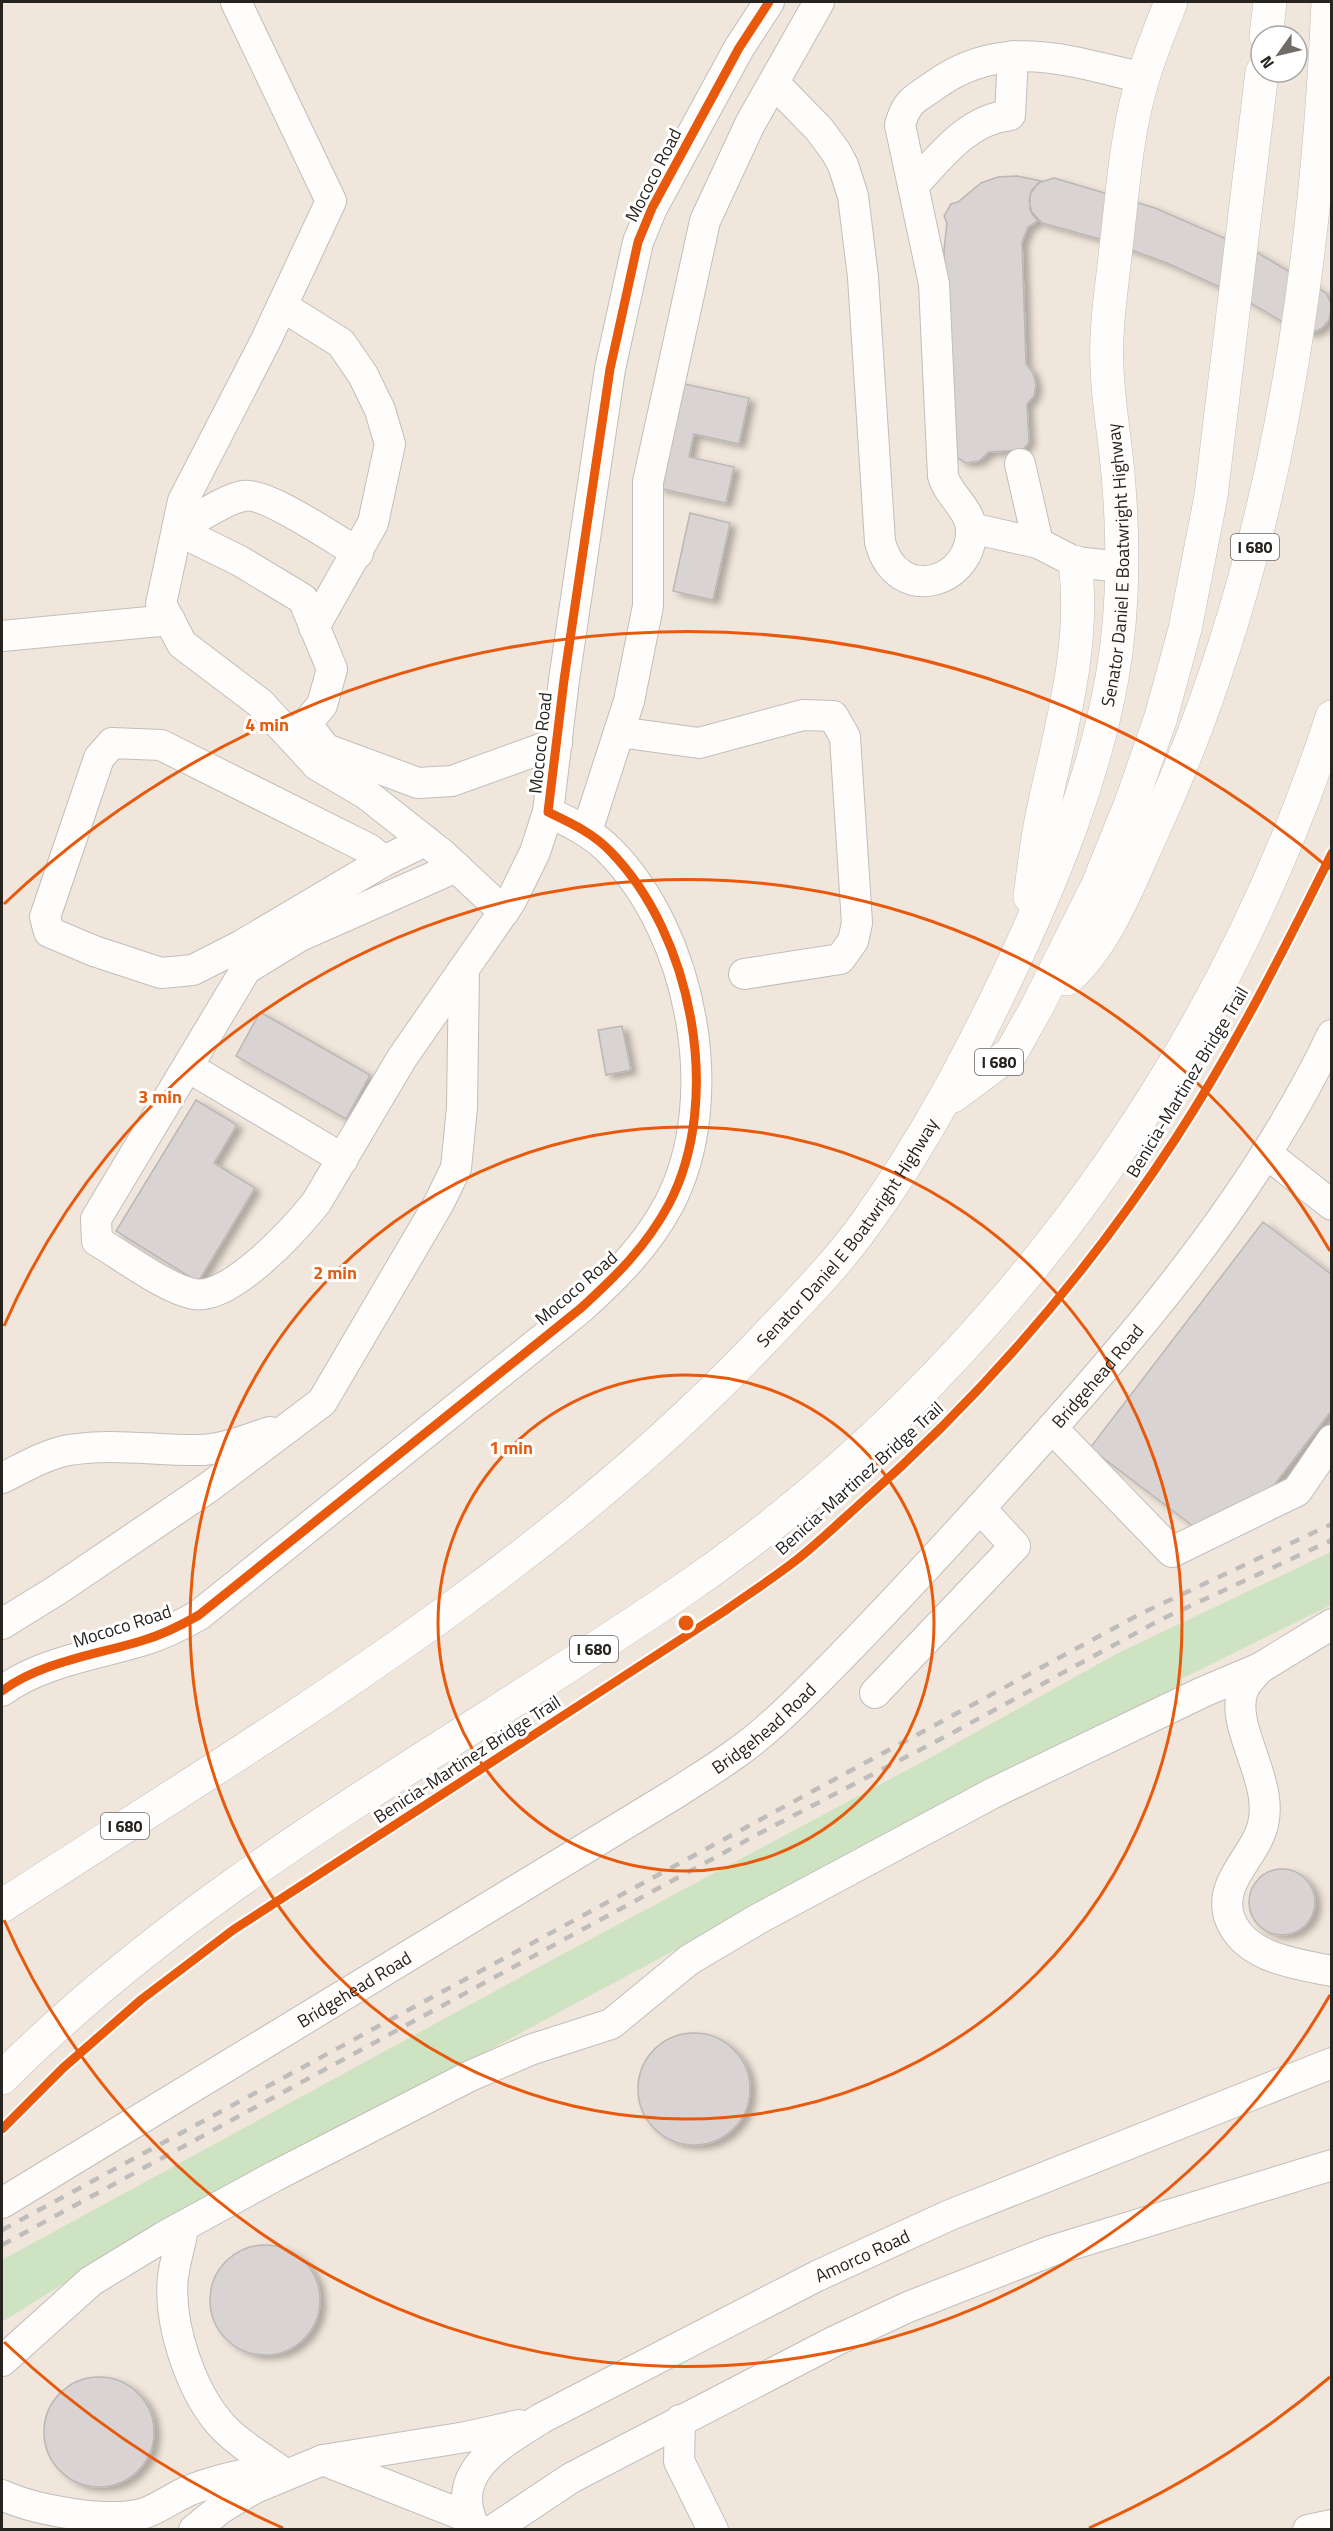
<svg xmlns="http://www.w3.org/2000/svg" width="1333" height="2531" viewBox="0 0 1333 2531" font-family="'Titillium Web',sans-serif">
  <style>
    .built { fill: #f0e6db; fill-rule: evenodd }
    .green { fill: #cde3c1 }
    .building { fill: #d9d4d3; stroke: #bbb7b5; stroke-width: 1.5; filter: url(#shadow) }
    .lines { fill: none; stroke-linecap: round; stroke-linejoin: round }
    .minor-casing { stroke: #c1beba; stroke-width: 32 }
    .highway-casing { stroke: #c1beba; stroke-width: 34 }
    .minor { stroke: #fefdfc; stroke-width: 30 }
    .highway { stroke: #fefdfc; stroke-width: 33 }
    .rail { stroke: #bfbdbc; stroke-width: 4.5; stroke-dasharray: 10 10; stroke-linecap: butt }
    .cycleway-casing { stroke: #fff; stroke-width: 13 }
    .cycleway { stroke: #e8590c; stroke-width: 9 }
    .ring { fill: none; stroke: #e8590c; stroke-width: 3 }
    .labels { text-anchor: middle; dominant-baseline: central; stroke-width: 6; stroke-linejoin: round; paint-order: stroke }
    .shield { fill: #fff; stroke: #686663; stroke-width: 1.5 }
    .shield-label { font-size: 16px; font-weight: bold; fill: #272420 }
    .street-label { font-size: 18px; fill: #272420; stroke: #fff }
    .centre { fill: #e8590c; stroke: #fff; stroke-width: 3 }
    .ring-label { font-size: 18px; text-anchor: middle; font-weight: bold; fill: #e8590c; stroke: #fff; stroke-width: 6; stroke-linejoin: round; paint-order: stroke }
  </style>
  <defs>
    <filter id="shadow"><feDropShadow dx="6" dy="4" stdDeviation="3" flood-color="#0004"/></filter>
  </defs>
  <rect width="100%" height="100%" fill="#f6f1ec"/>
  <path class="built" d="M2,2H1331V2529H2ZM1261,36H1297V72H1261Z"/>
  <path class="green" d="M1331,1552V1605L1181,1679L1183,1686L1085,1731L578,2002L109,2255L2,2322V2260L563,1954L937,1754L1118,1653Z"/>
  <path class="building" d="M1017,176L1041,181L1032,190L1029,200L1032,214L1038,221L1028,227L1022,242L1026,364L1033,373L1036,385L1034,396L1027,404L1029,442L1023,450L989,452L979,461L966,463L958,458L951,447L944,250L947,223L944,216L951,204L958,202L981,183L998,177Z
    M1054,178L1155,208L1256,252L1326,293L1332,305L1329,320L1322,328L1312,333L1295,329L1235,294L1167,263L1107,241L1042,223L1030,210V195L1038,183Z
    M680,383L749,398L739,444L694,434L689,457L734,467L726,503L658,488Z
    M690,513L730,523L713,600L673,591Z
    M260,1012L370,1075L346,1119L236,1056Z
    M622,1026L631,1070L606,1075L598,1030Z
    M196,1100L237,1125L214,1163L255,1188L198,1282L116,1231Z
    M1263,1222L1332,1275V1410L1268,1493L1193,1526L1090,1448Z
    M1249 1902a33 33 0 1 1 66 0a33 33 0 1 1-66 0Z
    M638 2089a56 56 0 1 1 112 0a56 56 0 1 1-112 0Z
    M210 2300a55 55 0 1 1 110 0a55 55 0 1 1-110 0Z
    M44 2432a55 55 0 1 1 110 0a55 55 0 1 1-110 0Z"/>
  <g class="lines">
    <defs>
      <g id="minor">
        <path d="M236,2L331,201L266,340L183,501L161,604L182,644L260,703L317,765L366,794L442,854L504,912"/>
        <path d="M775,84L819,129L836,152L843,165L853,196L863,277L880,542C897,607 974,583 971,528C970,509 948,495 943,476L934,284L900,125C907,100 914,100 935,85C1002,36 1070,61 1143,78"/>
        <path d="M913,186C941,156 967,120 1010,115L1013,56"/>
        <path d="M282,306L341,343L363,375L380,410L390,444L373,523L314,627"/>
        <path d="M1020,464L1038,543"/>
        <path d="M971,528L1038,543L1075,562L1122,567"/>
        <path d="M177,530L240,561L303,599L332,669L322,705L306,724L326,749L418,783L452,781L557,743"/>
        <path d="M177,530C195,520 223,500 243,496C265,491 336,540 358,553"/>
        <path d="M2,636L170,620"/>
        <path d="M619,732L699,743L803,715L833,716L845,737L857,923L853,941L840,959L744,974"/>
        <path d="M587,831L629,701L648,606V482L705,221L750,124L819,2"/>
        <path d="M384,861L242,945L193,970L161,973L94,951L49,932L45,917L99,758L112,743L161,745L369,849L384,861L425,841"/>
        <path d="M456,867L300,936L246,969L96,1219L97,1241C123,1256 166,1289 194,1294C230,1301 295,1229 316,1203L402,1058L511,901L535,852L548,812"/>
        <path d="M188,1067L343,1159"/>
        <path d="M1266,1153L1332,1205"/>
        <path d="M1052,1428L1172,1552L1297,1491L1332,1440"/>
        <path d="M2,1478C23,1468 46,1454 69,1450C111,1443 152,1450 194,1450C220,1451 245,1440 270,1432"/>
        <path d="M2,1624L57,1590L209,1487L322,1402L439,1203L456,1168L462,1108L464,969"/>
        <path d="M1260,1668C1254,1675 1246,1682 1243,1690C1228,1731 1282,1787 1259,1836C1247,1863 1218,1887 1230,1919C1245,1958 1296,1964 1332,1971"/>
        <path d="M2,1691C41,1662 95,1655 141,1641C162,1635 180,1626 199,1615L581,1308C616,1276 646,1247 669,1204C724,1099 692,934 610,851C593,833 571,823 548,812L564,680L610,369L638,242L652,208L739,48L769,2"/>
        <path d="M875,1693L1015,1546L980,1508"/>
        <path id="s1" d="M2,2203L676,1793C696,1780 716,1768 735,1754C771,1729 802,1696 833,1665C884,1613 933,1560 982,1506C1112,1362 1248,1212 1332,1035"/>
        <path d="M183,2227C181,2244 175,2260 173,2277C168,2325 192,2396 226,2430C243,2447 265,2459 285,2474"/>
        <path d="M2,2361L91,2281L165,2236L275,2176L470,2076L530,2050L611,2024L689,1960L758,1919L993,1793L1203,1692L1260,1668L1332,1624"/>
        <path d="M680,2420L679,2461L713,2530"/>
        <path d="M323,2460L470,2518"/>
        <path d="M2,2495C34,2510 110,2524 145,2513C161,2507 174,2497 190,2490C215,2480 243,2474 269,2470"/>
        <path d="M194,2530L220,2509L253,2489L323,2460L466,2437L519,2425"/>
        <path id="s2" d="M476,2530C445,2473 501,2444 542,2418L817,2276L950,2215L1332,2063"/>
        <path d="M493,2530L571,2478L835,2341L908,2307L1051,2251L1332,2165"/>
        <path d="M1308,2530L1332,2525"/>
      </g>
      <g id="highway">
        <path d="M1266,36L1270,2"/>
        <path d="M1030,897C1034,867 1037,836 1044,807C1061,727 1086,645 1075,562"/>
        <path d="M1067,979C1108,942 1129,883 1152,833C1272,573 1316,286 1328,2"/>
        <path d="M953,1096L1011,1053L1037,1007L1097,887L1131,803L1161,717L1185,629L1211,496L1262,72"/>
        <path id="s3" d="M2,1906C266,1734 544,1572 763,1340C798,1303 836,1265 866,1223C925,1141 971,1053 1014,962C1056,871 1094,778 1112,678C1124,611 1124,542 1118,474C1115,438 1108,403 1107,367C1105,326 1112,287 1116,247C1122,199 1125,151 1136,104C1144,69 1158,35 1171,2"/>
        <path d="M2,2078C198,1881 448,1750 676,1595C984,1386 1217,1071 1332,717"/>
      </g>
    </defs>
    <use href="#minor" class="minor-casing"/>
    <use href="#highway" class="highway-casing"/>
    <use href="#minor" class="minor"/>
    <use href="#highway" class="highway"/>
    <path class="rail" d="M2,2230L1142,1613L1332,1524
      M2,2245L760,1833L954,1732L1160,1620L1332,1540"/>
    <defs>
      <path id="cycleway" d="M2,1691C41,1662 95,1655 141,1641C162,1635 180,1626 199,1615L581,1308C616,1276 646,1247 669,1204C724,1099 692,934 610,851C593,833 571,823 548,812L564,680L610,369L638,242L652,208L739,48L769,2
        M2,2129L63,2068L142,1999L233,1930L726,1610C750,1593 775,1577 799,1558C820,1541 841,1521 861,1503C982,1396 1088,1273 1176,1138C1235,1047 1284,950 1332,853"/>
    </defs>
    <use href="#cycleway" class="cycleway-casing"/>
    <use href="#cycleway" class="cycleway"/>
  </g>
  <g class="ring">
    <circle cx="686" cy="1623" r="248"/>
    <circle cx="686" cy="1623" r="496"/>
    <path d="M1330 1995A744 744 0 0 1 4 1920M4 1326A744 744 0 0 1 1330 1251"/>
    <path d="M1330 2377A991 991 0 0 1 1089 2528M283 2528A991 991 0 0 1 4 2342M4 904A991 991 0 0 1 1330 869"/>
  </g>
  <g class="labels">
    <g class="shield">
      <rect x="1231" y="534" width="48" height="26" rx="4.5"/>
      <rect x="975" y="1049" width="48" height="26" rx="4.5"/>
      <rect x="570" y="1636" width="48" height="26" rx="4.5"/>
      <rect x="101" y="1813" width="48" height="26" rx="4.5"/>
    </g>
    <g class="shield-label">
      <text x="1255" y="547">I 680</text>
      <text x="999" y="1062">I 680</text>
      <text x="594" y="1649">I 680</text>
      <text x="125" y="1826">I 680</text>
    </g>
    <g class="street-label">
      <text transform="translate(653 175) rotate(-63)">Mococo Road</text>
      <text stroke="none"><textPath href="#s3" startOffset="1822">Senator Daniel E Boatwright Highway</textPath></text>
      <text transform="translate(540 743) rotate(-84)">Mococo Road</text>
      <text transform="translate(1187 1082) rotate(-59)">Benicia-Martinez Bridge Trail</text>
      <text stroke="none"><textPath href="#s3" startOffset="1088">Senator Daniel E Boatwright Highway</textPath></text>
      <text transform="translate(576 1288) rotate(-41)">Mococo Road</text>
      <text stroke="none"><textPath href="#s1" startOffset="1384">Bridgehead Road</textPath></text>
      <text transform="translate(859 1478) rotate(-42)">Benicia-Martinez Bridge Trail</text>
      <text transform="translate(122 1626) rotate(-18)">Mococo Road</text>
      <text stroke="none"><textPath href="#s1" startOffset="898">Bridgehead Road</textPath></text>
      <text transform="translate(467 1759) rotate(-33)">Benicia-Martinez Bridge Trail</text>
      <text stroke="none"><textPath href="#s1" startOffset="412">Bridgehead Road</textPath></text>
      <text stroke="none"><textPath href="#s2" startOffset="507">Amorco Road</textPath></text>
    </g>
  </g>
  <circle cx="686" cy="1623" r="9" class="centre"/>
  <g class="ring-label">
    <text x="267" y="731">4 min</text>
    <text x="160" y="1103">3 min</text>
    <text x="335" y="1279">2 min</text>
    <text x="511" y="1454">1 min</text>
  </g>
  <rect width="1333" height="2531" fill="none" stroke="#272420" stroke-width="6"/>
  <g transform="translate(1279 54) rotate(236)"><circle r="28" fill="#ffffff" stroke="#a9a7a6" stroke-width="1.5"/>
  <path d="M0-4.5L10 22L0 15L-10 22Z" fill="#6f6c67"/>
  <text y="-9" font-size="16" font-weight="bold" text-anchor="middle" fill="#272420">N</text>
  </g>
</svg>
